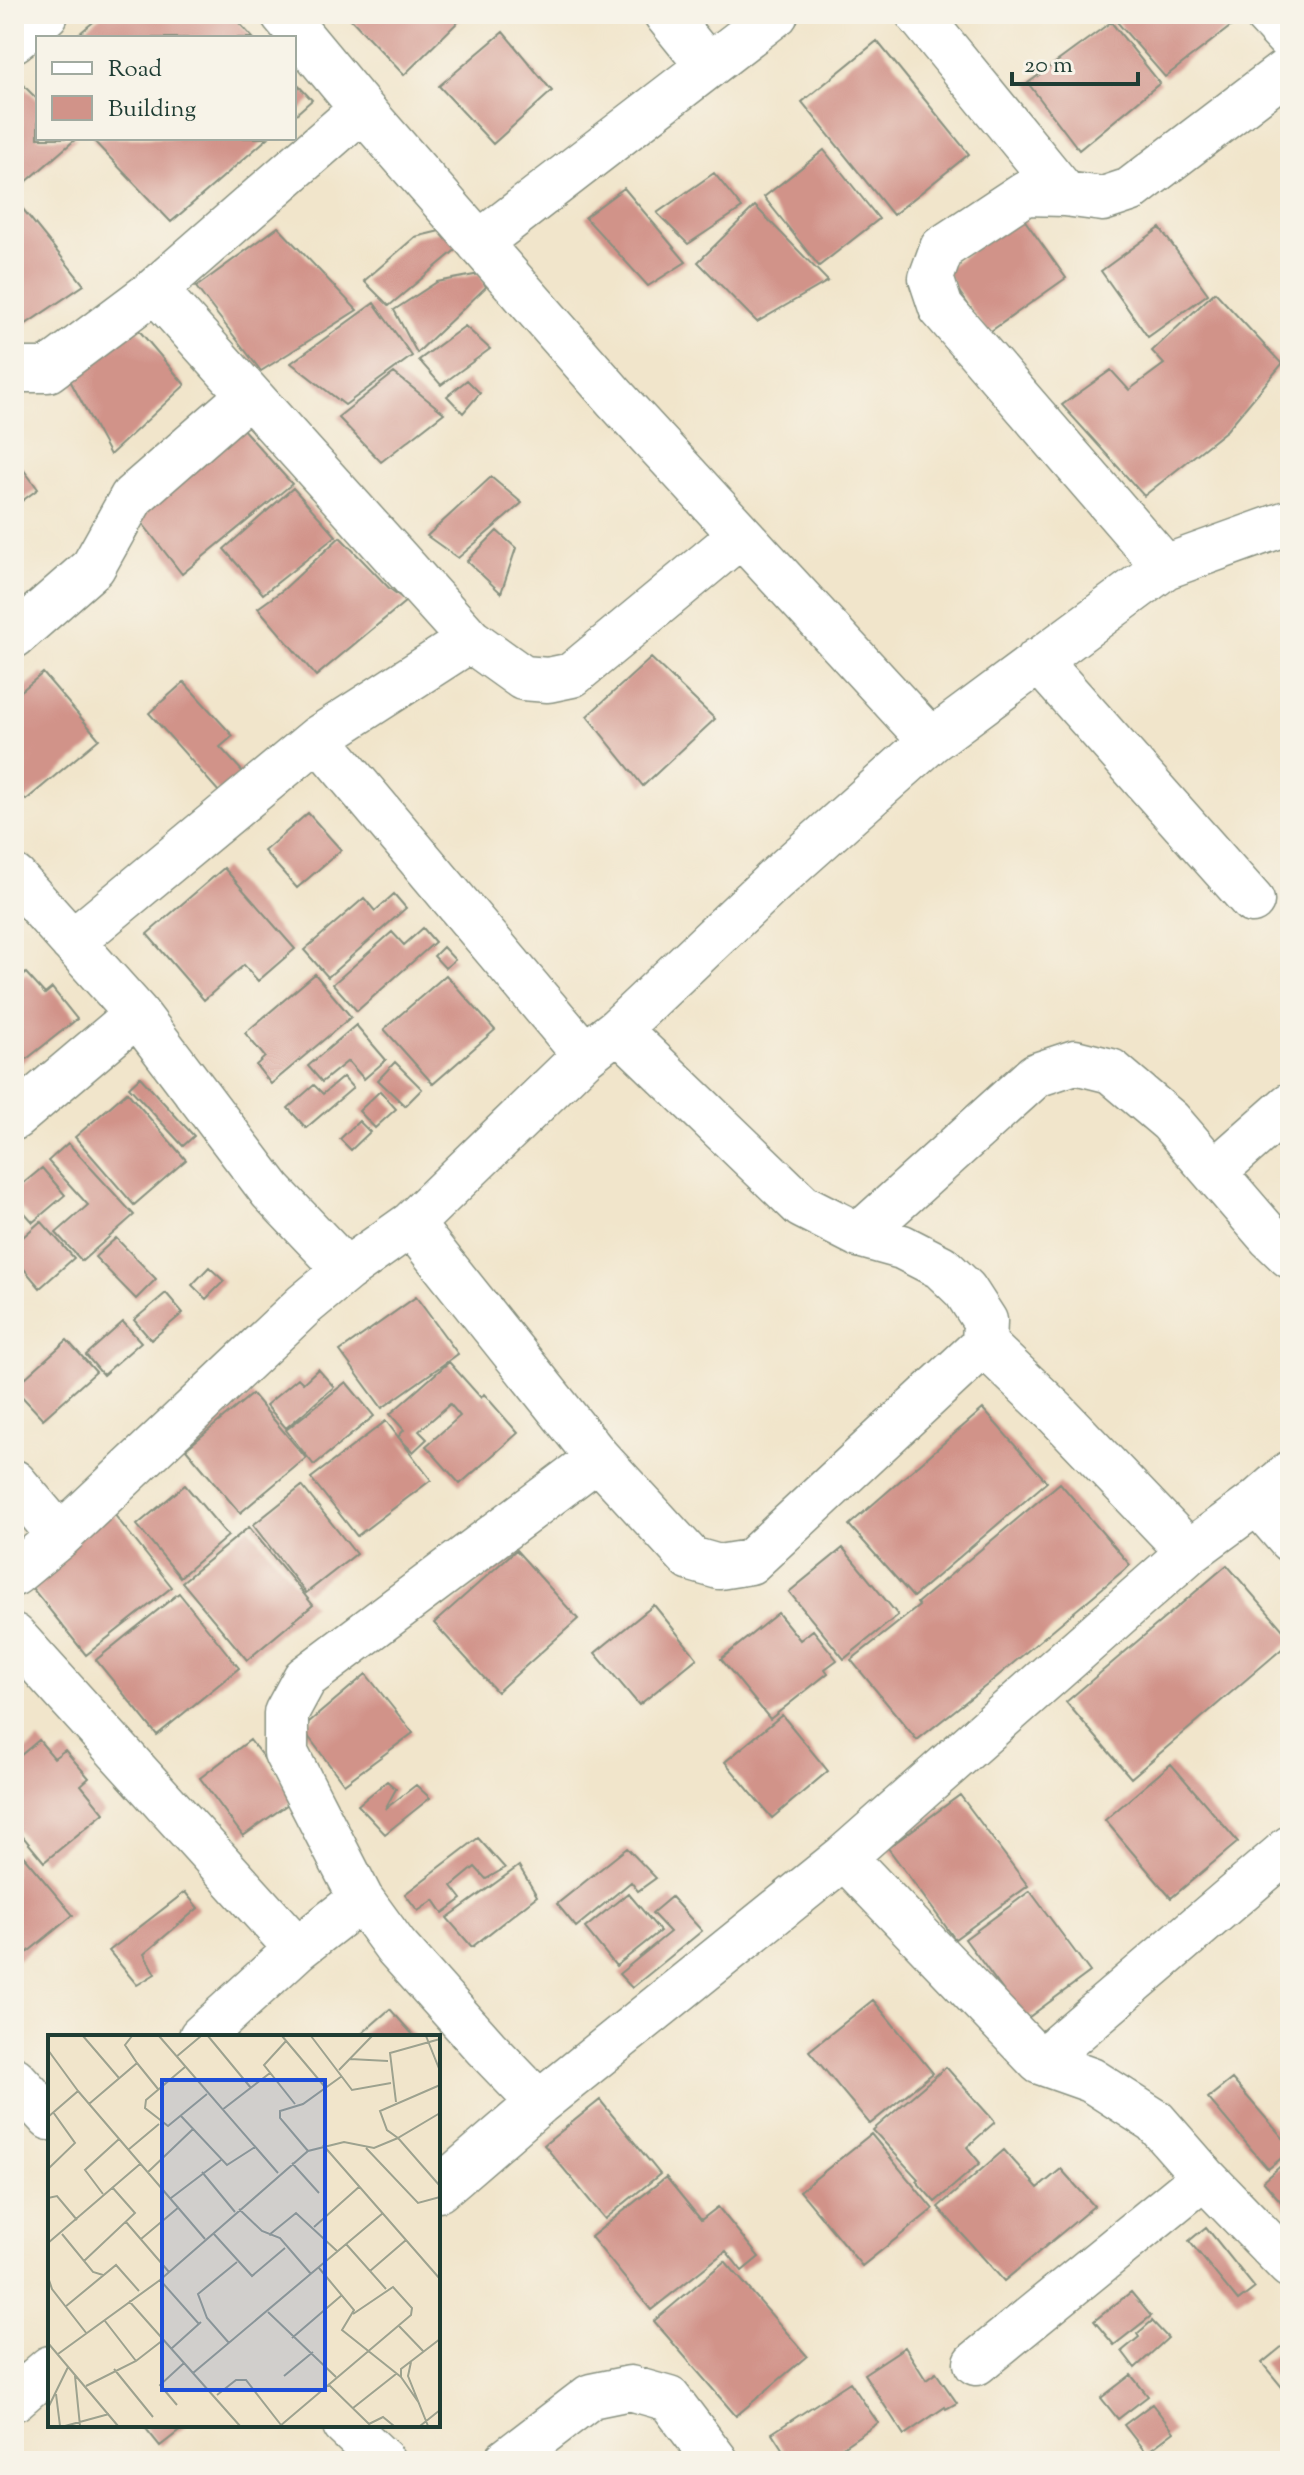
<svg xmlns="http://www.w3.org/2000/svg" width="1304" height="2475" viewBox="0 0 1304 2475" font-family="'Sorts Mill Goudy',serif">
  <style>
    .building { fill: #d19389 }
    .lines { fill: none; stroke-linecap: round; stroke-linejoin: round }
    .minor-casing { stroke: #889180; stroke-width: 47 }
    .minor { stroke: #fff; stroke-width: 44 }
    .inset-road { fill: none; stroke: #9da28f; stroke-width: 2 }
    .view { fill: #1d4ed8; fill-opacity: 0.15; stroke: #1d4ed8; stroke-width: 4 }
    .inset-edge { fill: none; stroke: #1f3d34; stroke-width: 4 }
  </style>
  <rect width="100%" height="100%" fill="#f7f3e8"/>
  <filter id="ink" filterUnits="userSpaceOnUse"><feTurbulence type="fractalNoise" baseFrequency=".0125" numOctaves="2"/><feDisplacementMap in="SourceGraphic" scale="16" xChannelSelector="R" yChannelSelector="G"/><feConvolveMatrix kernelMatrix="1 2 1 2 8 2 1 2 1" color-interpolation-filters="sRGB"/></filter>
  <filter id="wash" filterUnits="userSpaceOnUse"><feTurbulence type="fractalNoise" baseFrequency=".006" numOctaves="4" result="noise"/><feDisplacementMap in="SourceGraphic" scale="32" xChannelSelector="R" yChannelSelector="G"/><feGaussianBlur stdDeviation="1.8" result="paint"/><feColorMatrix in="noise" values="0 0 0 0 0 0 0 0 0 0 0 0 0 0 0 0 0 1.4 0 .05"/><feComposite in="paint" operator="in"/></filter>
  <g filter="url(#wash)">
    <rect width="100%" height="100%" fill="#f1e5cb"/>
    <g id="blocks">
      <path class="building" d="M103,14H231L253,38H74Z
        M346,14H466L404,75Z
        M1110,14H1234L1239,20L1165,77Z
        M1111,22L1160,83L1079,150L1028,83Z
        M503,32L552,91L493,144L439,86Z
        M877,41L969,154L893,215L802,102Z
        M294,81L312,100L294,116Z
        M20,82L38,100V138H77L26,182L14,169V86Z
        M91,138H268L171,222Z
        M824,150L879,219L819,266L764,197Z
        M714,173L742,208L688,244L657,213Z
        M624,188L686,262L648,286L585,217Z
        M14,198L84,285L14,332Z
        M755,206L828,281L757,322L698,262Z
        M1021,215L1066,278L988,333L944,270Z
        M278,227L357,310L261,371L196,287Z
        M1160,228L1208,294L1148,337L1101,271Z
        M448,229L465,242L389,306L364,281L415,237Z
        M480,274L486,287L417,353L394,310L437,282Z
        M1215,292L1282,364L1227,430L1144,496L1062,405L1111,370L1129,390L1164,364L1152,351Z
        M374,303L412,356L345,405L291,363Z
        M465,326L490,349L441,385L419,360Z
        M137,328L185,385L110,455L65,371Z
        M394,373L444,413L381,462L338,417Z
        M467,380L480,393L463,413L447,396Z
        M241,427L292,484L182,574L136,515Z
        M14,457L38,489L14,507Z
        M491,477L522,503L458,558L427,536Z
        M293,488L336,536L263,594L224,549Z
        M497,531L516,548L501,593L467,561Z
        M340,537L389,588L406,601L316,676L258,608L283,590Z
        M651,658L715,719L643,786L587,716Z
        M43,673L99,739L26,800L14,786V697Z
        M184,682L233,736L220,747L243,772L220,793L149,713Z
        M308,813L341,850L297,888L264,851Z
        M224,868L295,949L258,981L244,965L204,1000L147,934Z
        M394,894L406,908L328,977L304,950L364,898L375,911Z
        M423,928L435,942L357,1011L333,984L392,932L404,945Z
        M443,947L455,960L445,968L434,956Z
        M26,973L45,994L52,988L77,1019L14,1069V978L21,977Z
        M315,974L351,1017L271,1084L256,1065L265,1057L245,1033Z
        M446,975L495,1030L433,1084L384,1029Z
        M356,1025L386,1060L364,1079L348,1061L322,1082L308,1066Z
        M395,1062L422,1089L405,1106L378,1080Z
        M140,1077L194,1136L183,1146L129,1087Z
        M343,1077L353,1088L306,1128L288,1108L314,1085L323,1094Z
        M380,1091L396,1109L375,1128L359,1111Z
        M127,1092L186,1160L134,1205L75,1137Z
        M359,1121L370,1132L351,1150L340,1139Z
        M68,1143L134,1215L82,1261L56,1233L88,1205L48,1161Z
        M42,1168L65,1195L33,1222L14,1201V1191Z
        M41,1221L74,1258L40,1288L14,1257V1245Z
        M116,1238L156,1279L136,1299L95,1257Z
        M209,1267L224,1281L206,1299L192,1285Z
        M166,1293L183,1313L151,1340L134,1320Z
        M416,1297L458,1354L382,1408L340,1351Z
        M123,1322L141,1342L103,1375L86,1355Z
        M67,1340L96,1372L43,1419L14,1388Z
        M449,1362L481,1398L484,1394L518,1433L460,1484L426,1446L460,1416L450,1404L419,1431L427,1439L413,1452L398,1437L404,1430L390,1414Z
        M318,1369L334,1387L286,1428L266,1405L298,1378L303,1383Z
        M346,1382L374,1416L314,1465L286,1430Z
        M252,1394L306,1458L240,1513L186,1449Z
        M983,1409L1047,1482L913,1597L849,1525Z
        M386,1421L431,1480L357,1536L311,1478Z
        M1060,1483L1130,1565L987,1685L917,1740L851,1660L919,1606L917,1603Z
        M185,1485L228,1536L180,1577L137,1525Z
        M302,1486L356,1554L306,1593L253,1525Z
        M110,1509L172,1587L86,1655L24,1578Z
        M249,1527L313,1605L247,1660L182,1582Z
        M843,1548L898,1615L844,1659L789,1592Z
        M516,1550L578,1619L497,1692L434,1623Z
        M1227,1565L1290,1638V1642L1131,1778L1066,1702Z
        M179,1593L239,1668L157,1735L96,1660Z
        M654,1605L697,1658L639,1705L595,1653Z
        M778,1613L800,1640L813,1630L837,1660L825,1669L828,1673L770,1719L721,1659Z
        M366,1674L413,1733L344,1784L302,1728Z
        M782,1715L828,1771L772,1818L725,1762Z
        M39,1740L54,1758L65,1750L89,1778L81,1785L104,1813L44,1862L14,1826V1761Z
        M250,1740L295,1799L243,1836L200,1778Z
        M1171,1764L1238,1842L1171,1898L1105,1820Z
        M387,1781L396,1789L385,1809L416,1785L430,1798L385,1834L358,1805Z
        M960,1795L1028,1886L955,1939L888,1848Z
        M478,1838L505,1868L486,1879L475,1867L452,1886L462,1899L443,1913L434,1900L418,1911L405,1894Z
        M627,1848L656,1878L638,1891L631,1882L576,1927L557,1904Z
        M20,1852L73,1915L18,1960L14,1957V1858Z
        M519,1866L537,1896L472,1947L447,1918Z
        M1030,1891L1090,1972L1025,2020L965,1939Z
        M185,1892L198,1908L144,1954L155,1974L137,1985L109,1951Z
        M628,1893L660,1931L616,1966L585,1928Z
        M671,1897L702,1931L632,1988L619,1974L670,1932L652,1913Z
        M873,2000L933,2073L870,2124L809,2051Z
        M390,2009L415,2037H358Z
        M946,2067L995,2122L967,2147L980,2163L935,2202L916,2181L918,2179L873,2130Z
        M1232,2079L1290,2146V2151L1268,2169L1208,2098Z
        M600,2100L660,2174L605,2219L544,2145Z
        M871,2134L933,2209L862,2266L800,2191Z
        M1004,2150L1038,2188L1061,2169L1094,2206L1004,2281L938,2207Z
        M1290,2158V2212L1263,2181Z
        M666,2177L701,2220L718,2207L759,2257L742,2271L726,2251L651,2310L591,2237Z
        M1206,2227L1255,2288L1238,2301L1189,2241Z
        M725,2261L807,2356L736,2416L654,2321Z
        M1131,2292L1151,2316L1114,2345L1094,2321Z
        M1152,2321L1168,2338L1135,2368L1122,2351L1139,2337L1137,2334Z
        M1290,2340V2397L1262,2363Z
        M905,2347L926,2380L936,2373L957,2403L946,2409L945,2407L904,2435L864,2374Z
        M1131,2375L1148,2396L1118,2419L1101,2398Z
        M850,2382L878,2423L822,2461H790L772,2433Z
        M1152,2404L1174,2432L1146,2453L1124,2425Z
        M143,2425H187L160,2446Z"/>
    </g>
  </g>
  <g filter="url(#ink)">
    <use href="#blocks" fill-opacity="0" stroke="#889180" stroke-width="2"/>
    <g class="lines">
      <defs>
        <path id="minor" d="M283,14L362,109L615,398L931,741
          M666,14L708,66
          M918,14L1065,194
          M1266,14L1290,40
          M14,40L46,14
          M479,243L776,14
          M155,290L470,640L523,678L548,680L572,675L741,535
          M14,370H48L155,290L362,109
          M1165,567L941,308L931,278L942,248L1025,193L1065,194L1103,199L1130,190L1290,68
          M14,636L93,567L132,497L249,395
          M1038,660L1252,901
          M318,738L585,1055
          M14,877L137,1014L271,1191L346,1270
          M72,942L318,738L470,640
          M14,1118L137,1014
          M1215,1171L1290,1105
          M411,1224L598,1458L691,1559L719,1567L750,1562L984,1344L985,1321L965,1290L941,1267L902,1247L859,1235L802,1206L618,1029
          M859,1235L1036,1075L1075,1062L1111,1071L1170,1121L1269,1236L1290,1256
          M984,1344L1055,1412L1189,1552
          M14,1482L60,1536
          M1257,1502L1290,1540
          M14,1574L60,1536L304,1305L346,1270L411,1224L585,1055L618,1029L774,881L931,741L1165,567L1290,522
          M14,1636L297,1949
          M844,1857L1040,2062L1091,2080L1155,2121L1204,2177L1290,2266
          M201,2037L297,1949L361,1899
          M1040,2062L1290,1848
          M14,2079L50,2118
          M539,2103L486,2048L396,1947L361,1899L286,1753V1713L305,1678L598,1458
          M438,2190L539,2103L844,1857L1189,1552L1257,1502L1290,1473
          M976,2363L1204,2177
          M14,2399L50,2368
          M345,2425L383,2461
          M506,2461L591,2396L630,2388L669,2399L716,2461"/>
      </defs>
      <use href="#minor" class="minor-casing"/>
      <use href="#minor" class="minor"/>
    </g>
  </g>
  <g transform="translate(48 2035)">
    <rect width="392" height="392" fill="#f1e5cb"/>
    <path class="inset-road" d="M35,1L71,43M111,1L230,138M160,1L203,53M234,1L277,52M263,1L304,55L343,48M378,1L392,36M238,6L216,30L247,69M0,15L30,56L0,82M128,22L153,1M302,24L340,26M89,28L110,54M137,32L98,65L97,73L120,91L159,59M291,35L324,1M30,56L157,204M348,67L342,18L392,4M41,69L89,28L77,10L84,1M174,75L222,38M392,78L350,103L392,151M133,81L179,130L207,112M350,103L339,95L332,76L392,50M275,110L392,244M318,113L370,168L392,162M80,115L111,89M260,116L232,83V76L255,69L294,41M244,128L271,158M0,134L27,108L5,77M100,137L145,94M154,137L187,177M55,159L37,135L71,104M0,163L9,161L29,185M123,163L173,125M191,174L214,196L232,203L263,239M78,187L121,237M266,192L312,151M165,198L204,241L237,213M14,199L45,237L55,240M221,200L248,178L289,216M93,204L131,172M0,208L92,129M298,209L338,254M36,226L87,178L64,152M271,233L306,275L294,295L353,342M322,236L358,205M0,242L4,254L39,299M112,245L151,289M81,266L192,391M17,272L68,230L91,256M220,277L288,342M57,286L88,326M351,291L375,316M244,303L294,260M0,308L70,391M181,308L159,283L150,259L189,227M123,314L153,287M10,319L112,245L260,116L296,107L326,113L350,103M363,327L360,341L380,391M66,334L105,382M145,338L335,178M27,341L32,391M236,341L265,317M280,349L321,389L335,382L346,391M38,351L88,326L115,305M8,359L12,391M169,360L188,345H198L233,390M371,368L353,342V334L392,304M129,370L112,350L136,328M0,373L20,332M305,373L348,339M17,391L61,379M232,391L363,280L364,273L345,252L305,279M372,391L392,375"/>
    <path class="view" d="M114,45H277V355H114Z"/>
    <rect width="392" height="392" class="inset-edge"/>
  </g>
  <rect width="1304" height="2475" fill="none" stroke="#f7f3e8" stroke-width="48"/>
  <rect x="36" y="36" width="260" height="104" fill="#f7f3e8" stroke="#a1aaa0" stroke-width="2"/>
  <rect x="52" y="62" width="40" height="12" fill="#ffffff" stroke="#a1aaa0" stroke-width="2"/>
  <text x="108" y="76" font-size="24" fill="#1f3d34">Road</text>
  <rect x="52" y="96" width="40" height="24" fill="#d19389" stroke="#a1aaa0" stroke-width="2"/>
  <text x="108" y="116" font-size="24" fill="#1f3d34">Building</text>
  <path d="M1012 72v12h126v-12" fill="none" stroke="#1f3d34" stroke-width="4"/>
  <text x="1024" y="72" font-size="24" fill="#1f3d34" stroke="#f7f3e8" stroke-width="6" paint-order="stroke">20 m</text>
</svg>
